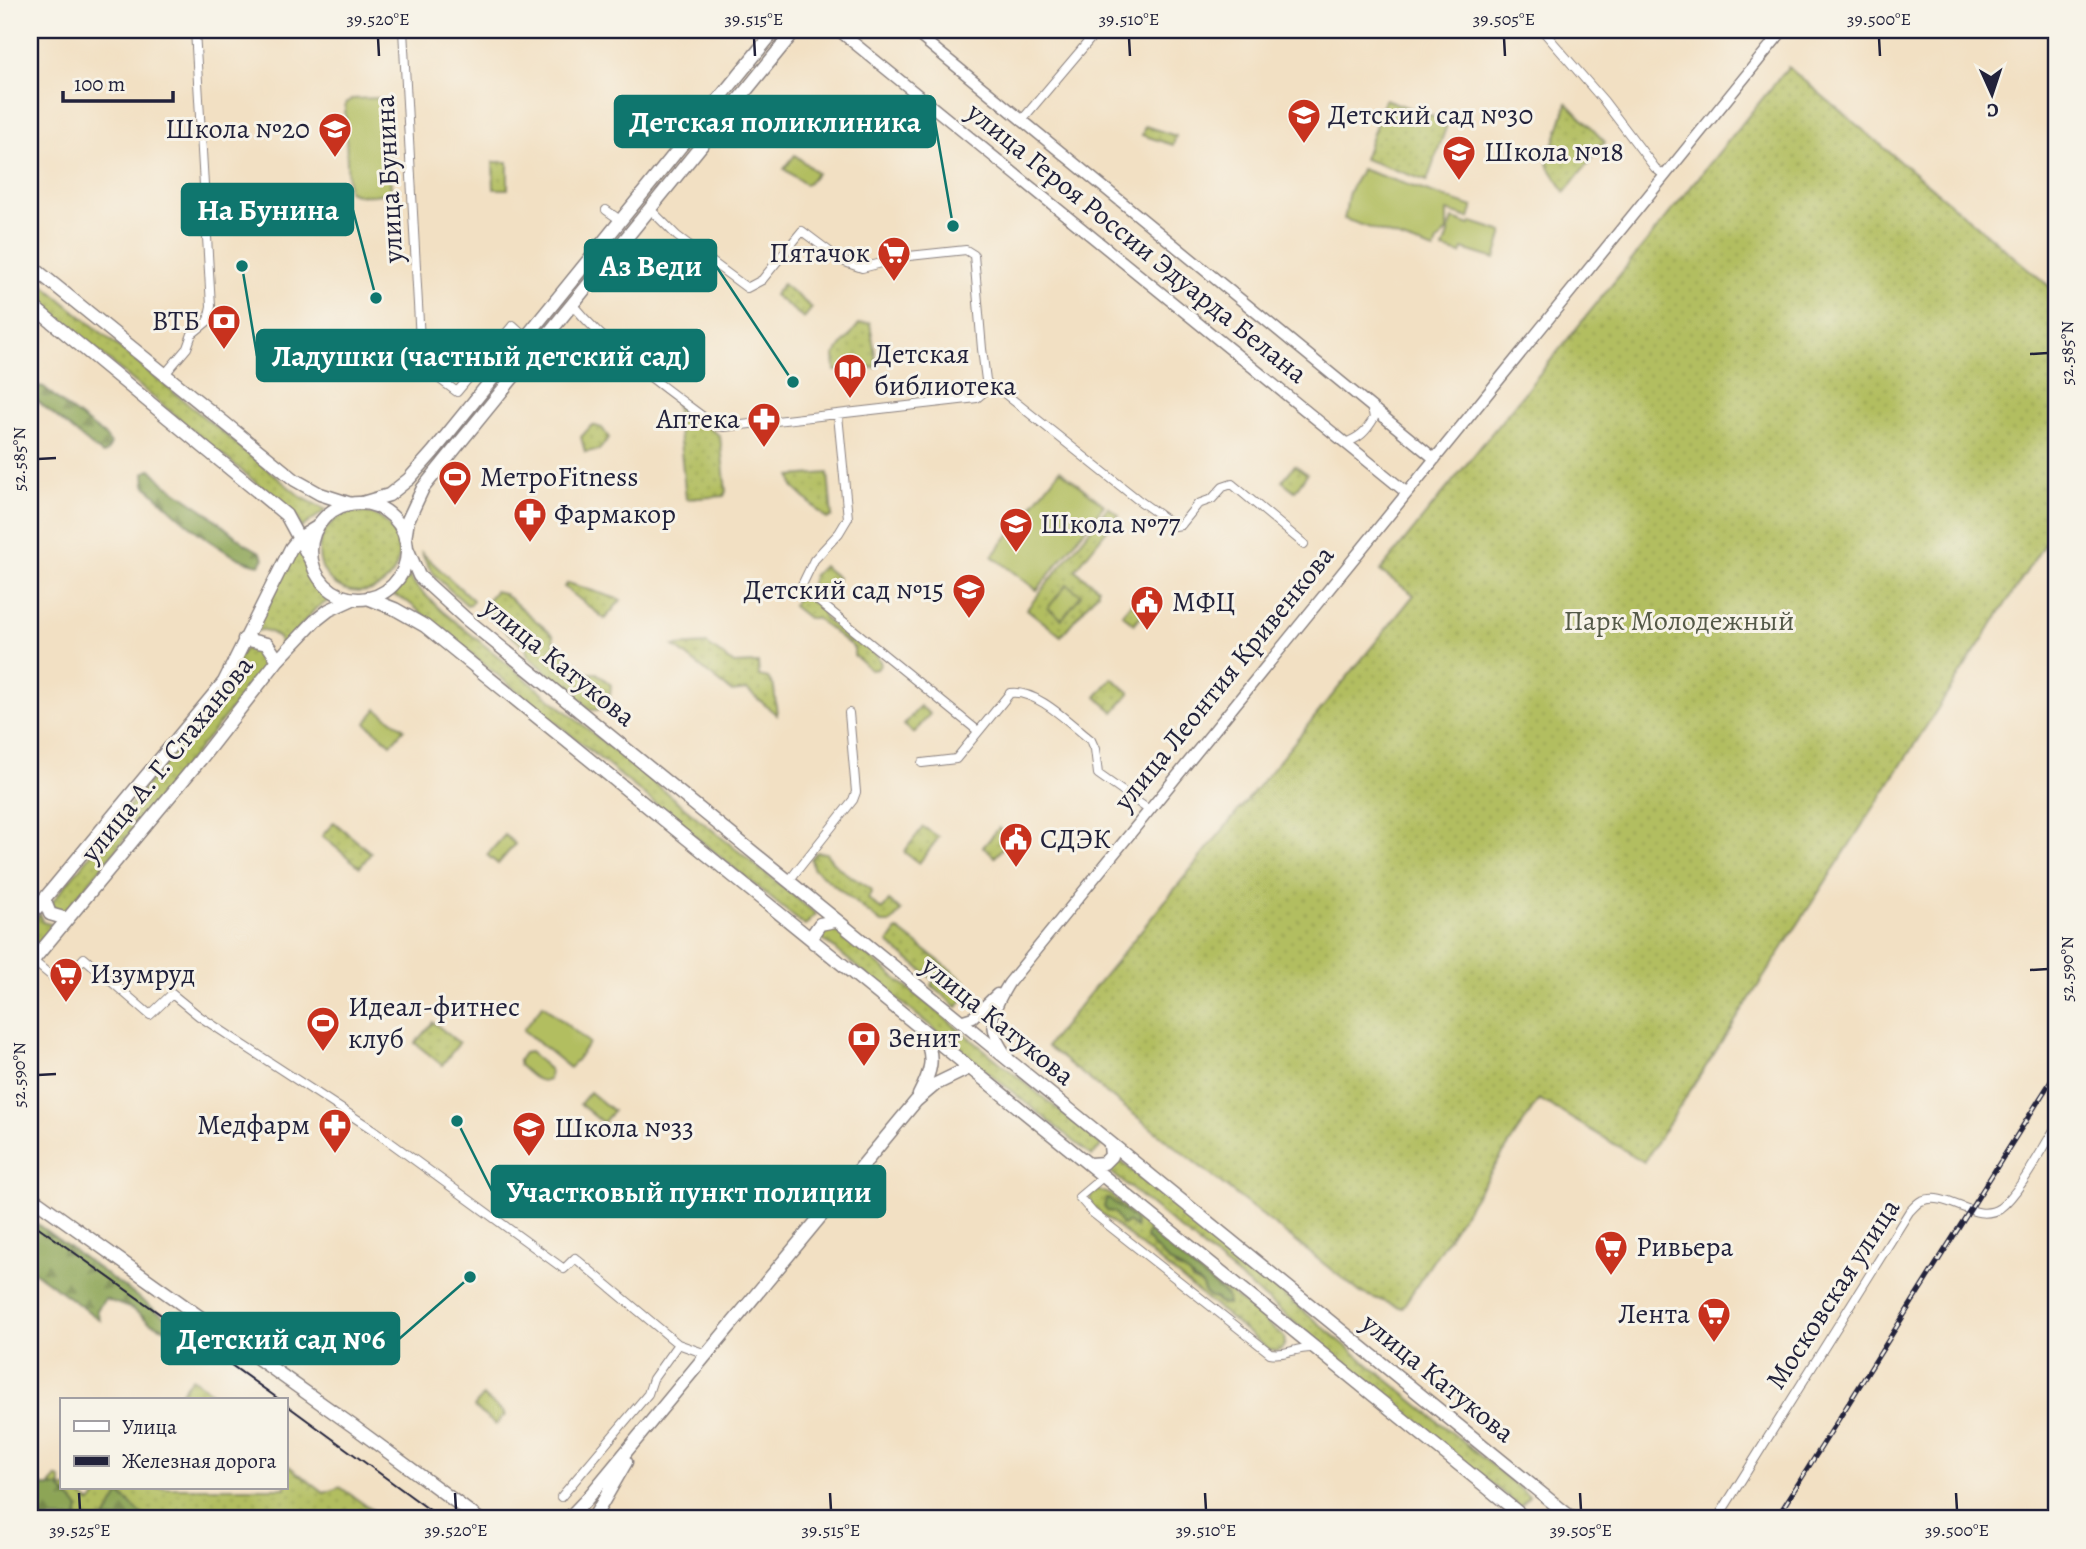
<svg xmlns="http://www.w3.org/2000/svg" width="2086" height="1549" viewBox="0 0 2086 1549" font-family="Alegreya,serif">
  <style>
    .grass { fill: url(#grass-dots); stroke: #6a704e; stroke-width: 2; fill-rule: evenodd }
    .forest { fill: url(#forest-firs); stroke: #586448; stroke-width: 2 }
    .garden { fill: #b2be60; stroke: #6a704e; stroke-width: 2 }
    .lines { fill: none; stroke-linecap: round; stroke-linejoin: round }
    .minor-casing { stroke: #8a817f; stroke-width: 10 }
    .tertiary-casing { stroke: #8a817f; stroke-width: 13 }
    .secondary-casing { stroke: #8a817f; stroke-width: 15 }
    .minor { stroke: #fff; stroke-width: 8 }
    .tertiary { stroke: #fff; stroke-width: 10 }
    .secondary { stroke: #fff; stroke-width: 12 }
    .tram { stroke: #22223b; stroke-width: 2 }
    .rail-casing { stroke: #22223b; stroke-width: 5 }
    .rail { stroke: #f7f3e8; stroke-width: 2.5; stroke-dasharray: 8; stroke-linecap: butt }
    .ticks { fill: none; stroke: #22223b; stroke-width: 2.5 }
    .labels { text-anchor: middle; dominant-baseline: central; stroke-width: 6; stroke-linejoin: round; paint-order: stroke }
    .poi-label { font-size: 28px; fill: #22223b; stroke: #f7f3e8; text-anchor: start }
    .street-label { font-size: 28px; fill: #22223b; stroke: #f7f3e8 }
    .park-label { font-size: 28px; fill: #545948; stroke: #f7f3e8 }
    .leader { fill: none; stroke: #0f766e; stroke-width: 2.5 }
    .callout-dot { fill: #0f766e; stroke: #f7f3e8; stroke-width: 2.5 }
    .callout { fill: #0f766e; stroke: #0f766e; stroke-width: 2.5 }
    .callout-label { font-size: 30px; text-anchor: middle; font-weight: bold; fill: #fff }
    .neatline { fill: none; stroke: #22223b; stroke-width: 2.5 }
    .ticks-label { font-size: 18px; text-anchor: middle; fill: #22223b }
  </style>
  <defs>
    <pattern id="grass-dots" width="8" height="8" patternUnits="userSpaceOnUse" patternTransform="scale(1.75)"><rect width="8" height="8" fill="#b2be60"/><path d="M2 2h.1M6 6h.1" fill="none" stroke="#99a354" stroke-width="1.8" stroke-linecap="round"/></pattern>
    <pattern id="forest-firs" width="22" height="20" patternUnits="userSpaceOnUse" patternTransform="scale(1.75)"><rect width="22" height="20" fill="#8da556"/><path d="M5 1l3.5 6h-7zM16 11l3.5 6h-7z" fill="#738648"/></pattern>
  </defs>
  <rect width="100%" height="100%" fill="#f7f3e8"/>
  <filter id="ink" filterUnits="userSpaceOnUse"><feTurbulence type="fractalNoise" baseFrequency=".0143" numOctaves="2"/><feDisplacementMap in="SourceGraphic" scale="14" xChannelSelector="R" yChannelSelector="G"/><feConvolveMatrix kernelMatrix="1 2 1 2 8 2 1 2 1" color-interpolation-filters="sRGB"/></filter>
  <filter id="wash" filterUnits="userSpaceOnUse"><feTurbulence type="fractalNoise" baseFrequency=".00686" numOctaves="4" result="noise"/><feDisplacementMap in="SourceGraphic" scale="28" xChannelSelector="R" yChannelSelector="G"/><feGaussianBlur stdDeviation="1.57" result="paint"/><feColorMatrix in="noise" values="0 0 0 0 0 0 0 0 0 0 0 0 0 0 0 0 0 1.4 0 .05"/><feComposite in="paint" operator="in"/></filter>
  <g filter="url(#wash)">
    <rect width="100%" height="100%" fill="#f2e0c3"/>
    <path class="grass" d="M1788,67L2056,292V526L1644,1162L1539,1099L1402,1308L1361,1293L1047,1046L1414,595L1380,571Z
      M1385,99L1448,122L1427,181L1364,159Z
      M1567,103L1605,142L1565,192L1547,164Z
      M1145,126L1176,136L1173,145L1142,135Z
      M493,162H508V189H494Z
      M30,274L301,497L326,510L301,528L298,519L290,511L30,295Z
      M783,284L812,308L804,318L774,295Z
      M870,323L877,367L835,371L834,355L859,324Z
      M676,404L720,436L726,491L724,496L686,499Z
      M592,425L602,428L609,438L599,450L585,452L581,437Z
      M1295,465L1307,474L1295,491L1282,481Z
      M828,473L832,516L827,519L793,487L791,476Z
      M1108,507L1119,515L1075,570L1098,588V592L1061,636L1027,609Z
      M319 552a40 40 0 1 1 80 0a40 40 0 1 1-80 0Z
      M300,545C304,561 310,581 324,592H328L333,598L315,609L281,649L279,638C269,630 264,628 252,632Z
      M422,553L473,600L471,604L467,605C450,589 429,575 422,553Z
      M823,566L838,578L825,594L811,584L813,576Z
      M409,576L417,587L442,611L816,914L805,926L408,602L393,595Z
      M568,583L621,600L605,619L564,587Z
      M495,591L503,593L553,635L554,644L588,673H597L611,685L610,695L598,710H591L528,656L526,648L483,612L485,603Z
      M803,593L822,609L824,618L855,643C865,643 880,656 881,665L877,669L871,670L854,655V648L816,618H808L793,606L799,595Z
      M1138,595L1150,605L1134,624L1122,614Z
      M707,644L734,664L758,663L759,676L768,678L774,687L777,715L747,690L732,692L674,646Z
      M251,645L265,649L268,664L65,912L53,910L52,902L222,691L243,651Z
      M1112,678L1130,693L1114,712L1096,697Z
      M920,706L930,714L914,733L904,725Z
      M334,822L371,853L360,867L322,836Z
      M923,827L939,837L919,863L904,852Z
      M999,828L1011,838L995,857L983,847Z
      M817,852L826,853C839,873 854,877 872,890L868,899L882,910L889,901L901,911L891,923H881L813,868L811,858Z
      M40,913L42,922L54,925L30,954V927Z
      M830,925L1102,1145L1092,1156L820,937Z
      M897,930L900,931L965,981L964,999L957,1007L931,985L934,980L888,943Z
      M433,1022L459,1043L442,1065L415,1043Z
      M1118,1159L1529,1496L1520,1507L1107,1169Z
      M1096,1189L1111,1195L1284,1337C1286,1344 1284,1348 1278,1351L1269,1350L1092,1206L1090,1197ZM1148,1231L1227,1296L1228,1304L1219,1303L1202,1285L1193,1281L1187,1272L1177,1269Z
      M192,1378L222,1400H174Z
      M285,1463L324,1493L340,1487L385,1519H30V1510L57,1477L61,1480V1488H71L91,1503L103,1488H285Z"/>
    <path class="forest" d="M30,385L44,387L64,405L104,435L111,444L107,452L103,454L93,447L30,395Z
      M151,469L164,483L205,511L244,543L260,552L264,558L260,565C223,559 173,512 145,485L144,473Z
      M1106,1199H1110L1135,1220L1136,1228L1128,1222L1122,1225L1114,1212L1107,1211L1104,1207Z
      M30,1219L179,1327L174,1332L151,1323L132,1309L105,1299L97,1310L100,1320L30,1269Z
      M1148,1231L1227,1296L1228,1304L1218,1303L1217,1299C1207,1296 1204,1295 1202,1285C1194,1282 1191,1275 1184,1271C1170,1263 1157,1251 1146,1238Z
      M30,1485L59,1487L79,1508L77,1519H30Z
      M120,1493V1494L147,1519H105Z"/>
    <path class="garden" d="M378,98L387,104L391,191C377,196 361,197 348,191L345,105L351,99Z
      M795,155L817,173L806,185L784,169Z
      M1361,169L1473,207L1469,218L1447,211V231L1437,242L1434,250L1344,219C1347,210 1346,204 1348,196C1350,186 1358,179 1361,169Z
      M1453,219L1470,225L1472,222L1503,232L1495,259L1463,249L1461,254L1443,249Z
      M1060,470L1104,505L1037,590L992,556Z
      M1067,584L1081,595L1062,619L1048,608Z
      M377,709L404,729L391,744L366,723Z
      M505,835L515,844L498,864L487,855Z
      M543,1005L589,1043L570,1068L523,1030Z
      M530,1052L550,1070L549,1080C538,1085 527,1072 519,1065V1060L524,1053Z
      M590,1092L613,1111L603,1123L580,1104Z
      M483,1396L505,1414L496,1425L474,1407Z"/>
  </g>
  <g filter="url(#ink)">
    <g class="lines">
      <defs>
        <path id="minor" d="M403,30L421,359L426,369L457,392L513,325L526,337
          M1543,31L1604,101L1655,168L1665,176
          M1021,121L1098,30
          M606,210L620,220
          M651,210L677,236L747,288L762,280L802,231L842,261L862,268L909,256L966,250L974,255L982,349L986,380L990,387
          M572,304C611,351 665,388 714,425L724,427L977,398L990,387L999,389L1137,499L1175,526L1181,525L1198,504L1212,499L1223,487L1232,484L1304,544
          M165,374L187,348L192,334L208,321L211,306L195,30
          M838,415L848,518L839,533L814,560L801,587L978,731
          M1345,443C1359,438 1366,432 1374,418L1372,407
          M922,763L956,759L1010,693C1037,689 1070,724 1091,740L1095,749L1098,774L1149,810
          M788,882L853,800L856,792L849,713
          M32,960L61,984L84,958L150,1015L172,994L199,1016L372,1129L564,1269L575,1258L678,1344L706,1354
          M1104,1176L1079,1197L1093,1213L1270,1353C1288,1356 1294,1347 1314,1348
          M561,1497L648,1394L653,1379L678,1344
          M1717,1519L1909,1212C1912,1209 1917,1203 1921,1201C1948,1190 1975,1225 2000,1208C2019,1194 2042,1149 2056,1127"/>
        <path id="tertiary" d="M838,30L1407,493
          M912,30L1435,459
          M960,1021L973,1017L997,994
          M1008,1057C985,1027 991,1012 1009,983L1783,30"/>
        <path id="secondary" d="M30,265L295,480L320,494L351,504
          M30,304L286,515L311,561
          M362,503L389,495L409,479L433,452L775,30
          M311 551a48 48 0 1 1 96 0a48 48 0 1 1-96 0Z
          M405,539L408,520L423,488L792,34L799,30
          M407,548L419,576L465,618L1573,1519
          M367,598L395,609L425,626L1526,1519
          M244,639L267,644L278,660
          M44,899L50,914L67,919
          M30,916L224,682L291,548L299,538L317,527
          M814,943L813,934L820,924L835,921
          M30,964L200,760L278,660L315,621L329,610L353,599
          M919,1095C931,1072 936,1057 923,1034
          M1090,1164L1104,1163L1111,1156L1110,1145
          M30,1196L353,1426L479,1519
          M568,1519L587,1499L916,1101L936,1084L969,1068
          M593,1519L626,1462"/>
      </defs>
      <use href="#minor" class="minor-casing"/>
      <use href="#tertiary" class="tertiary-casing"/>
      <use href="#secondary" class="secondary-casing"/>
      <use href="#minor" class="minor"/>
      <use href="#tertiary" class="tertiary"/>
      <use href="#secondary" class="secondary"/>
      <path class="tram" d="M30,1221L280,1400
        M285,1404L442,1519"/>
      <defs>
        <path id="rail" d="M1776,1519L2056,1073"/>
      </defs>
      <use href="#rail" class="rail-casing"/>
      <use href="#rail" class="rail"/>
    </g>
  </g>
  <path class="ticks" d="M378,38L379,56M754,38L755,56M1129,38L1130,56M1504,38L1505,56M1879,38L1880,56M2030,354L2048,353M38,459L56,458M2030,970L2048,969M38,1075L56,1074M79,1493L80,1510M455,1493L456,1510M830,1493L831,1510M1205,1493L1206,1510M1580,1493L1581,1510M1956,1493L1957,1510"/>
  <defs>
    <symbol id="school-pin" viewBox="-11 -11 22 30"><path d="M0 17L-7.5 6A9.5 9.5 0 1 1 7.5 6Z" fill="#c8321e" stroke="#f7f3e8"/><path d="M0-5L7-2L0 1L-7-2ZM-4 1L0 2.5L4 1V4Q0 6-4 4Z" fill="#fff"/></symbol>
    <symbol id="supermarket-pin" viewBox="-11 -11 22 30"><path d="M0 17L-7.5 6A9.5 9.5 0 1 1 7.5 6Z" fill="#c8321e" stroke="#f7f3e8"/><path d="M-6-5.5h2.5l.6 2H6L4.5 2H-2.5L-4.4-4H-6ZM-1.5 3.2a1.3 1.3 0 1 0 .1 0ZM3 3.2a1.3 1.3 0 1 0 .1 0Z" fill="#fff"/></symbol>
    <symbol id="bank-pin" viewBox="-11 -11 22 30"><path d="M0 17L-7.5 6A9.5 9.5 0 1 1 7.5 6Z" fill="#c8321e" stroke="#f7f3e8"/><path d="M-6-4H6V4H-6ZM0-2.3a2.3 2.3 0 1 0 0 4.6a2.3 2.3 0 1 0 0-4.6Z" fill="#fff"/></symbol>
    <symbol id="library-pin" viewBox="-11 -11 22 30"><path d="M0 17L-7.5 6A9.5 9.5 0 1 1 7.5 6Z" fill="#c8321e" stroke="#f7f3e8"/><path d="M-6-4Q-3-5.5-.7-3.5V5Q-3 3-6 4ZM6-4Q3-5.5 .7-3.5V5Q3 3 6 4Z" fill="#fff"/></symbol>
    <symbol id="pharmacy-pin" viewBox="-11 -11 22 30"><path d="M0 17L-7.5 6A9.5 9.5 0 1 1 7.5 6Z" fill="#c8321e" stroke="#f7f3e8"/><path d="M-2-6h4v4h4v4h-4v4h-4v-4h-4v-4h4Z" fill="#fff"/></symbol>
    <symbol id="stadium-pin" viewBox="-11 -11 22 30"><path d="M0 17L-7.5 6A9.5 9.5 0 1 1 7.5 6Z" fill="#c8321e" stroke="#f7f3e8"/><path d="M0-5a6.5 5 0 1 0 0 10a6.5 5 0 1 0 0-10ZM-3.5-1.8h7v3.6h-7Z" fill="#fff"/></symbol>
    <symbol id="civic-pin" viewBox="-11 -11 22 30"><path d="M0 17L-7.5 6A9.5 9.5 0 1 1 7.5 6Z" fill="#c8321e" stroke="#f7f3e8"/><path d="M-.6-6.5H3V-4.5H.6V-3L4-1V1h2V6H-6V1h2V-1L-.6-3ZM-1.2 2.5V6h2.4V2.5Z" fill="#fff"/></symbol>
  </defs>
  <g fill-rule="evenodd">
    <use href="#school-pin" x="1285" y="96" width="38" height="52"/>
    <use href="#school-pin" x="316" y="110" width="38" height="52"/>
    <use href="#school-pin" x="1440" y="133" width="38" height="52"/>
    <use href="#supermarket-pin" x="875" y="234" width="38" height="52"/>
    <use href="#bank-pin" x="205" y="302" width="38" height="52"/>
    <use href="#library-pin" x="831" y="351" width="38" height="52"/>
    <use href="#pharmacy-pin" x="745" y="400" width="38" height="52"/>
    <use href="#stadium-pin" x="436" y="458" width="38" height="52"/>
    <use href="#pharmacy-pin" x="511" y="495" width="38" height="52"/>
    <use href="#school-pin" x="997" y="505" width="38" height="52"/>
    <use href="#school-pin" x="950" y="571" width="38" height="52"/>
    <use href="#civic-pin" x="1128" y="583" width="38" height="52"/>
    <use href="#civic-pin" x="997" y="820" width="38" height="52"/>
    <use href="#supermarket-pin" x="47" y="955" width="38" height="52"/>
    <use href="#stadium-pin" x="304" y="1004" width="38" height="52"/>
    <use href="#bank-pin" x="845" y="1019" width="38" height="52"/>
    <use href="#pharmacy-pin" x="316" y="1106" width="38" height="52"/>
    <use href="#school-pin" x="510" y="1109" width="38" height="52"/>
    <use href="#supermarket-pin" x="1592" y="1228" width="38" height="52"/>
    <use href="#supermarket-pin" x="1695" y="1295" width="38" height="52"/>
  </g>
  <g class="labels">
    <g class="poi-label">
      <text x="1328" y="115">Детский сад №30</text>
      <text x="310" y="129" text-anchor="end">Школа №20</text>
      <text x="1484" y="152">Школа №18</text>
      <text x="870" y="253" text-anchor="end">Пятачок</text>
      <text x="200" y="321" text-anchor="end">ВТБ</text>
      <text x="874" y="354">Детская<tspan x="874" dy="32">библиотека</tspan></text>
      <text x="740" y="419" text-anchor="end">Аптека</text>
      <text x="480" y="477">МетроFitness</text>
      <text x="554" y="514">Фармакор</text>
      <text x="1040" y="524">Школа №77</text>
      <text x="944" y="590" text-anchor="end">Детский сад №15</text>
      <text x="1172" y="602">МФЦ</text>
      <text x="1040" y="839">СДЭК</text>
      <text x="90" y="974">Изумруд</text>
      <text x="348" y="1007">Идеал-фитнес<tspan x="348" dy="32">клуб</tspan></text>
      <text x="888" y="1038">Зенит</text>
      <text x="310" y="1125" text-anchor="end">Медфарм</text>
      <text x="554" y="1128">Школа №33</text>
      <text x="1636" y="1247">Ривьера</text>
      <text x="1690" y="1314" text-anchor="end">Лента</text>
    </g>
    <g class="street-label">
      <text transform="translate(389 179) rotate(-93)">улица Бунина</text>
      <text transform="translate(1137 243) rotate(39)">улица Героя России Эдуарда Белана</text>
      <text transform="translate(559 662) rotate(39)">улица Катукова</text>
      <text transform="translate(1224 678) rotate(-51)">улица Леонтия Кривенкова</text>
      <text transform="translate(167 759) rotate(-51)">улица А. Г. Стаханова</text>
      <text transform="translate(998 1021) rotate(39)">улица Катукова</text>
      <text transform="translate(1833 1294) rotate(-57)">Московская улица</text>
      <text transform="translate(1438 1378) rotate(39)">улица Катукова</text>
    </g>
    <g class="park-label">
      <text x="1679" y="621">Парк Молодежный</text>
    </g>
  </g>
  <path class="leader" d="M953 226L935 122M376 298L353 210M793 382L716 266M242 266L257 356M457 1121L492 1191M470 1277L399 1339"/>
  <g class="callout-dot">
    <circle cx="953" cy="226" r="7"/>
    <circle cx="376" cy="298" r="7"/>
    <circle cx="793" cy="382" r="7"/>
    <circle cx="242" cy="266" r="7"/>
    <circle cx="457" cy="1121" r="7"/>
    <circle cx="470" cy="1277" r="7"/>
  </g>
  <g class="callout">
    <rect x="615" y="96" width="320" height="51" rx="7"/>
    <rect x="182" y="184" width="171" height="51" rx="7"/>
    <rect x="585" y="240" width="131" height="51" rx="7"/>
    <rect x="257" y="330" width="447" height="51" rx="7"/>
    <rect x="492" y="1166" width="393" height="51" rx="7"/>
    <rect x="162" y="1313" width="237" height="51" rx="7"/>
  </g>
  <g class="callout-label">
    <text x="775" y="132">Детская поликлиника</text>
    <text x="268" y="220">На Бунина</text>
    <text x="651" y="276">Аз Веди</text>
    <text x="481" y="366">Ладушки (частный детский сад)</text>
    <text x="689" y="1202">Участковый пункт полиции</text>
    <text x="281" y="1349">Детский сад №6</text>
  </g>
  <rect width="2086" height="1549" fill="none" stroke="#f7f3e8" stroke-width="77"/>
  <rect x="60" y="1398" width="228" height="91" fill="#f7f3e8" stroke="#a29fa3" stroke-width="2"/>
  <rect x="74" y="1421" width="35" height="10" fill="#ffffff" stroke="#a29fa3" stroke-width="2"/>
  <text x="122" y="1434" font-size="21" fill="#22223b">Улица</text>
  <rect x="74" y="1456" width="35" height="10" fill="#22223b" stroke="#a29fa3" stroke-width="2"/>
  <text x="122" y="1468" font-size="21" fill="#22223b">Железная дорога</text>
  <g transform="translate(1992 94) rotate(177)" stroke="#f7f3e8" stroke-width="5" paint-order="stroke">
  <path d="M0-5L12 26L0 18L-12 26Z" fill="#22223b"/>
  <text y="-10" font-size="19" font-weight="bold" text-anchor="middle" fill="#22223b">С</text>
  </g>
  <path d="M63 91v10h110v-10" fill="none" stroke="#22223b" stroke-width="3.5"/>
  <text x="74" y="91" font-size="21" fill="#22223b" stroke="#f7f3e8" stroke-width="5" paint-order="stroke">100 m</text>
  <rect x="38" y="38" width="2010" height="1472" class="neatline"/>
  <g class="ticks-label">
    <text x="378" y="25">39.520°E</text>
    <text x="754" y="25">39.515°E</text>
    <text x="1129" y="25">39.510°E</text>
    <text x="1504" y="25">39.505°E</text>
    <text x="1879" y="25">39.500°E</text>
    <text transform="translate(2067 353) rotate(-90)" y="6">52.585°N</text>
    <text transform="translate(19 459) rotate(-90)" y="6">52.585°N</text>
    <text transform="translate(2067 969) rotate(-90)" y="6">52.590°N</text>
    <text transform="translate(19 1075) rotate(-90)" y="6">52.590°N</text>
    <text x="80" y="1536">39.525°E</text>
    <text x="456" y="1536">39.520°E</text>
    <text x="831" y="1536">39.515°E</text>
    <text x="1206" y="1536">39.510°E</text>
    <text x="1581" y="1536">39.505°E</text>
    <text x="1957" y="1536">39.500°E</text>
  </g>
</svg>
